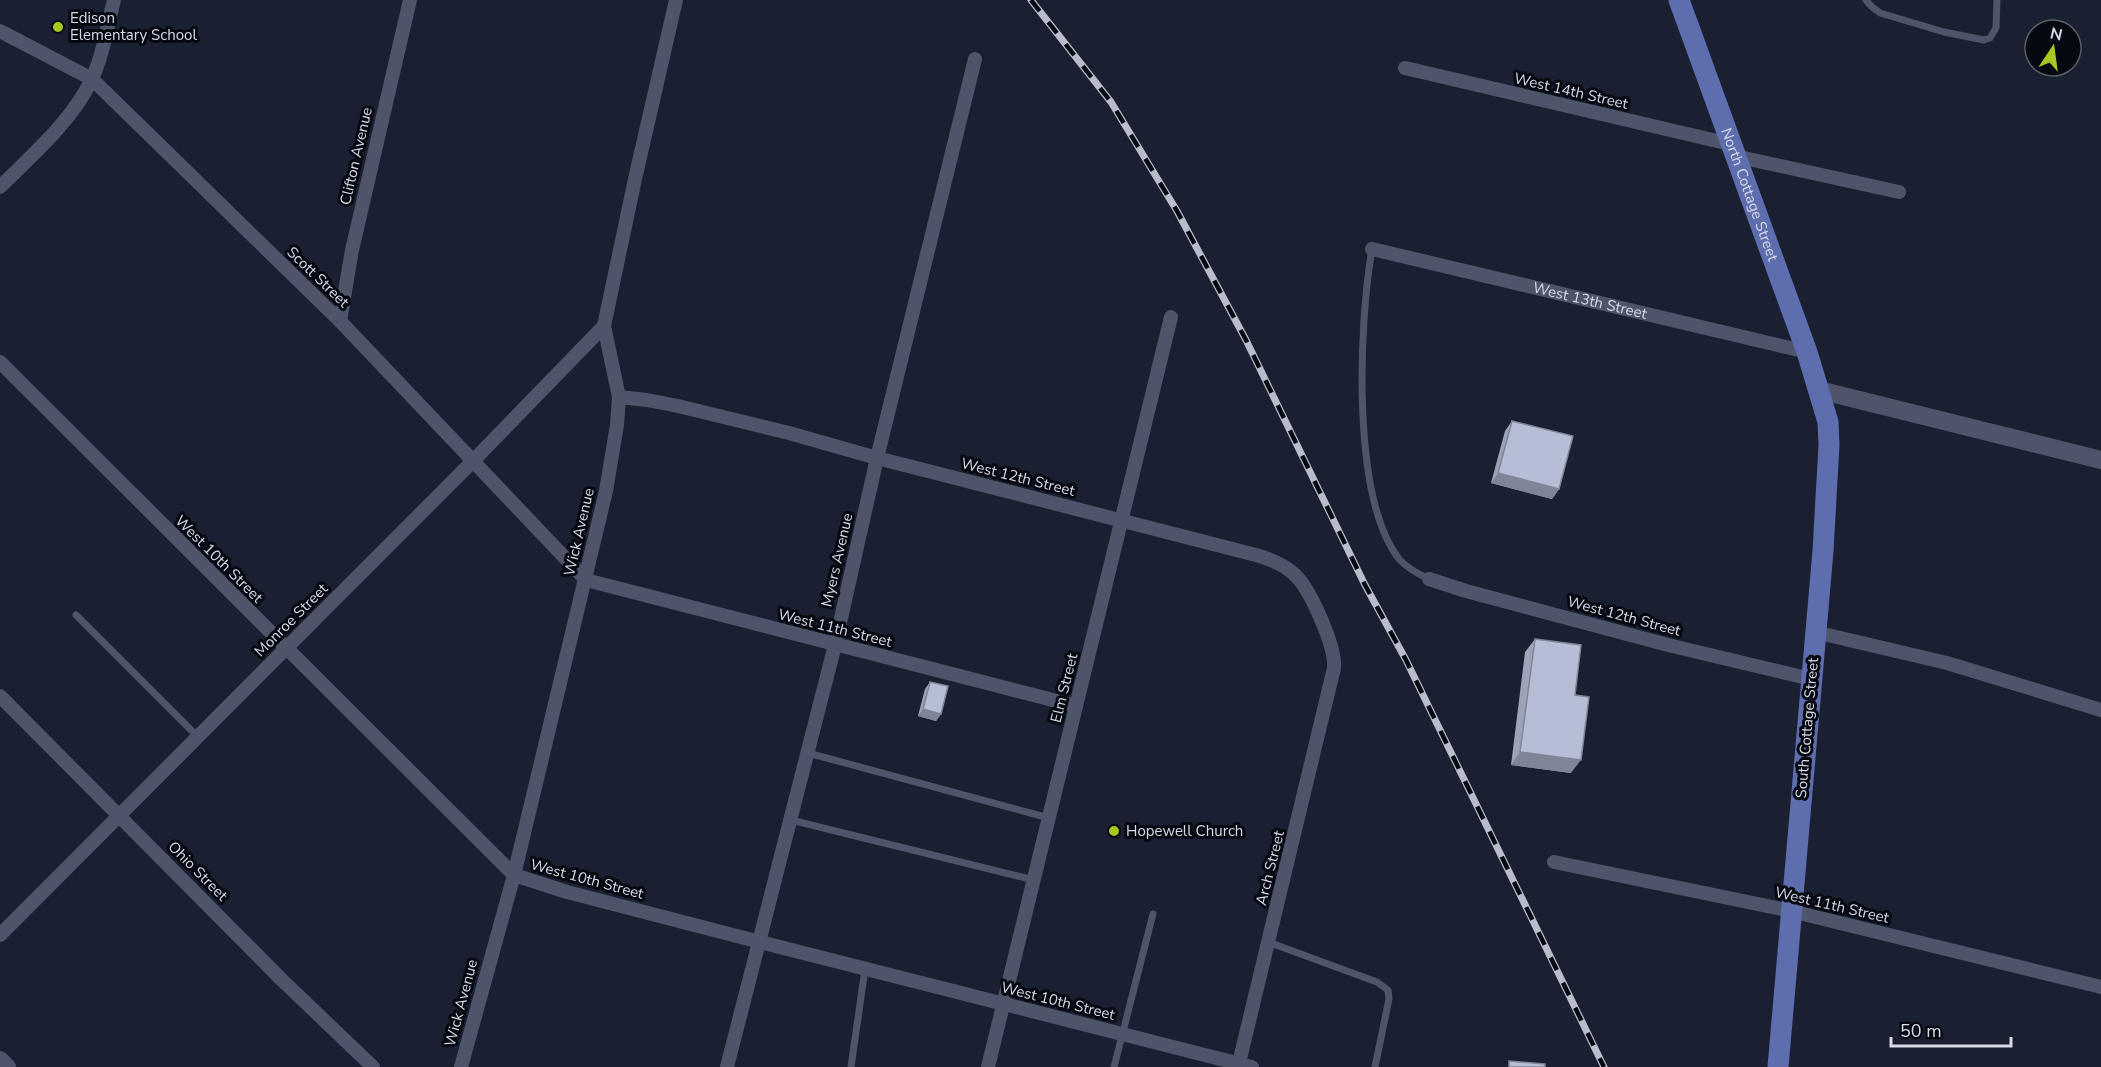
<svg xmlns="http://www.w3.org/2000/svg" width="2101" height="1067" viewBox="0 0 2101 1067" font-family="'Nunito Sans',sans-serif">
  <style>
    .lines { fill: none; stroke-linecap: round; stroke-linejoin: round }
    .service { stroke: #4e546a; stroke-width: 7 }
    .minor { stroke: #4e546a; stroke-width: 14 }
    .secondary { stroke: #4e546a; stroke-width: 18 }
    .primary { stroke: #5e6dae; stroke-width: 21 }
    .rail-casing { stroke: #b9bdcb; stroke-width: 7 }
    .rail { stroke: #070911; stroke-width: 4.5; stroke-dasharray: 14; stroke-linecap: butt }
    .wall { fill: #9da3b8 }
    .shaded-wall { fill: #7f8596 }
    .building { fill: #b6bed6; stroke: #7f8596; stroke-width: 1.5 }
    .poi-dot { fill: #a6c821; stroke: #070911; stroke-width: 2 }
    .labels { text-anchor: middle; dominant-baseline: central; stroke-width: 6; stroke-linejoin: round; paint-order: stroke }
    .poi-label { font-size: 15px; fill: #d7dbe8; stroke: #070911; text-anchor: start }
    .street-label { font-size: 15px; fill: #d7dbe8; stroke: #070911 }
  </style>
  <rect width="100%" height="100%" fill="#1a1f31"/>
  <g class="lines">
    <path class="service" d="M1866,0L1871,6L1880,13L1944,32L1984,40L1990,38L1996,28L1997,0
      M1372,249C1359,324 1351,497 1399,559C1407,568 1418,574 1429,579
      M76,615L198,737
      M808,753L1049,818
      M791,820L1034,880
      M1268,942L1377,982L1388,990L1389,999L1375,1067
      M851,1067L865,969
      M1114,1067L1153,914"/>
    <g class="minor">
      <path d="M0,31L92,79L340,321L586,580L1076,706"/>
      <path d="M1405,68L1730,144"/>
      <path d="M1735,156L1899,192"/>
      <path d="M0,187C33,154 70,123 91,81C103,56 107,27 114,0"/>
      <path id="s1" d="M1372,249L1807,352"/>
      <path d="M340,321L352,250L410,0"/>
      <path d="M0,362L514,875L567,892L760,942L1252,1067"/>
      <path d="M619,397L647,400L678,406L789,433L877,458L1256,555C1270,559 1283,564 1294,574C1310,588 1336,647 1334,668L1238,1067"/>
      <path d="M1429,579L1466,591L1668,645L1811,679"/>
      <path d="M1815,632L1947,663L2101,710"/>
      <path d="M0,696L282,980L373,1067"/>
      <path d="M1554,862L1791,911L2101,987"/>
      <path d="M0,935L472,462L604,326"/>
      <path d="M461,1067L514,875L606,491L617,425L619,397L604,326L635,179L676,0"/>
      <path d="M727,1067L835,645L877,458L975,59"/>
      <path d="M988,1067L1171,317"/>
    </g>
    <path class="secondary" d="M1819,390L2101,460
      M0,1060L7,1067"/>
    <path class="primary" id="s2" d="M1679,0L1807,352L1828,422L1829,445L1823,551L1778,1067"/>
    <defs>
      <path id="rail" d="M1031,0L1111,102L1177,211L1246,340L1365,585L1406,660L1604,1067"/>
    </defs>
    <use href="#rail" class="rail-casing"/>
    <use href="#rail" class="rail"/>
  </g>
  <path class="wall" d="M1512,421L1559,489L1552,499L1491,483L1505,431Z
    M1535,639L1571,773L1511,765L1525,652Z
    M930,682L941,714L936,721L918,716L925,689Z"/>
  <path class="shaded-wall" d="M1498,473L1559,489L1552,499L1491,483Z
    M923,709L941,714L936,721L918,716Z
    M1520,752L1581,760L1571,773L1511,765Z"/>
  <path class="building" d="M1512,421L1573,436L1559,489L1498,473Z
    M1535,639L1581,645L1575,695L1589,697L1581,760L1520,752Z
    M930,682L948,686L941,714L923,709Z
    M1509,1061L1545,1064V1067H1509Z"/>
  <g class="poi-dot">
    <circle cx="58" cy="27" r="6"/>
    <circle cx="1114" cy="831" r="6"/>
  </g>
  <g class="labels">
    <g class="poi-label">
      <text x="70" y="18">Edison<tspan x="70" dy="17">Elementary School</tspan></text>
      <text x="1126" y="831">Hopewell Church</text>
    </g>
    <g class="street-label">
      <text transform="translate(1571 91) rotate(13)">West 14th Street</text>
      <text transform="translate(356 156) rotate(-77)">Clifton Avenue</text>
      <text stroke="none"><textPath href="#s2" startOffset="207">North Cottage Street</textPath></text>
      <text transform="translate(318 277) rotate(44)">Scott Street</text>
      <text stroke="none"><textPath href="#s1" startOffset="224">West 13th Street</textPath></text>
      <text transform="translate(1018 477) rotate(14)">West 12th Street</text>
      <text transform="translate(579 532) rotate(-77)">Wick Avenue</text>
      <text transform="translate(219 559) rotate(45)">West 10th Street</text>
      <text transform="translate(837 560) rotate(-77)">Myers Avenue</text>
      <text transform="translate(1624 616) rotate(15)">West 12th Street</text>
      <text transform="translate(291 620) rotate(-45)">Monroe Street</text>
      <text transform="translate(835 628) rotate(14)">West 11th Street</text>
      <text transform="translate(1064 688) rotate(-76)">Elm Street</text>
      <text transform="translate(1807 728) rotate(-85)">South Cottage Street</text>
      <text transform="translate(1270 868) rotate(-76)">Arch Street</text>
      <text transform="translate(198 871) rotate(45)">Ohio Street</text>
      <text transform="translate(587 879) rotate(15)">West 10th Street</text>
      <text transform="translate(1832 905) rotate(13)">West 11th Street</text>
      <text transform="translate(1058 1001) rotate(14)">West 10th Street</text>
      <text transform="translate(461 1003) rotate(-75)">Wick Avenue</text>
    </g>
  </g>
  <g transform="translate(2053 48) rotate(13)"><circle r="28" fill="#070911" stroke="#5a5d67" stroke-width="1.5"/>
  <path d="M0-4.5L10 22L0 15L-10 22Z" fill="#a6c821"/>
  <text y="-9" font-size="16" font-weight="bold" text-anchor="middle" fill="#d7dbe8">N</text>
  </g>
  <path d="M1891 1037v9h120v-9" fill="none" stroke="#d7dbe8" stroke-width="3"/>
  <text x="1900" y="1037" font-size="18" fill="#d7dbe8" stroke="#070911" stroke-width="4.5" paint-order="stroke">50 m</text>
</svg>
